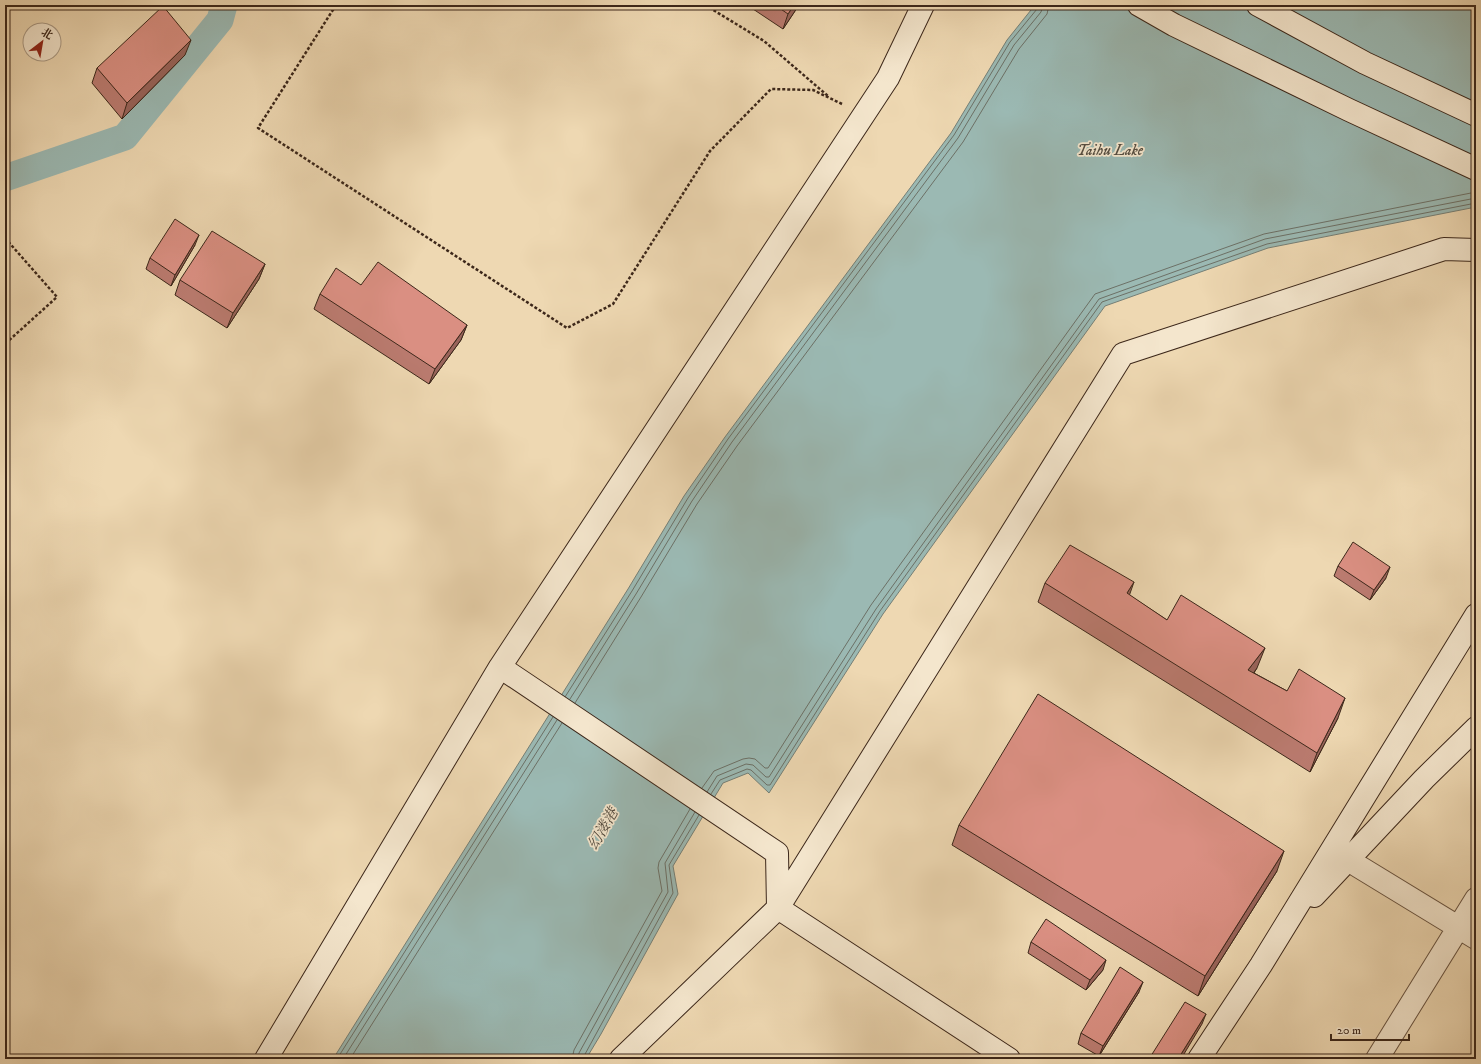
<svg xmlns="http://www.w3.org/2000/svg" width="1481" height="1064" viewBox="0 0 1481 1064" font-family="'IM FELL DW Pica','Noto Serif SC',serif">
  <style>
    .water { fill: #9bb9b3; stroke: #757f76 }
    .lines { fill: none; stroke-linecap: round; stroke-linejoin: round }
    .shore { stroke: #6c7066; stroke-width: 1 }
    .canal { stroke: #9bb9b3; stroke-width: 27 }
    .street-casing { stroke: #685340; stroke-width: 24 }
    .secondary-casing { stroke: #3c271a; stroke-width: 24 }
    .path { stroke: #3c271a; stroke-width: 2.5; stroke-dasharray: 3 2; stroke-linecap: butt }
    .street { stroke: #f4e6cd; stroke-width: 22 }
    .secondary { stroke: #f4e6cd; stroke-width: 22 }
    .wall { fill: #bb7b70; stroke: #3c271a }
    .shaded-wall { fill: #99645b; stroke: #3c271a }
    .building { fill: #da8f82; stroke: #3c271a }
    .labels { text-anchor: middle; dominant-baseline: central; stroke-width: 3.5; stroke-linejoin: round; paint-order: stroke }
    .water-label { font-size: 15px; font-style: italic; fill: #544c40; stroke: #f4e6cd }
  </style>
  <rect width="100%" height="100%" fill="#eed8b2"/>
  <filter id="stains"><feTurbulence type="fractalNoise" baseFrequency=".005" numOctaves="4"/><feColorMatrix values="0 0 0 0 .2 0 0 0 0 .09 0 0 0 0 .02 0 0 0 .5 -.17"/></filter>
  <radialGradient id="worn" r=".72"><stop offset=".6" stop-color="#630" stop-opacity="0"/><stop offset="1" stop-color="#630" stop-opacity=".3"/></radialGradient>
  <path class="water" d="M1035,5H1476V207L1268,248L1105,306L883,614L769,793L748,773L723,783L673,866L678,894L601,1034L586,1059H333L628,589L684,496L725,437L951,133L1007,40Z"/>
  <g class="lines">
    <path class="shore" d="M565,697L632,591L688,498L728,439L954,135L1010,42L1037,9L1038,5
      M570,699L636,594L692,501L732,442L958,138L1014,45L1041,12L1043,5
      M575,703L641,597L697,504L737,446L963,142L1019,49L1047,14L1049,5
      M702,788L714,771L743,759L749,758L755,759L765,768H768L871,605L1095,294L1264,234L1476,192
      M707,792L717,776L746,764L753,765L766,777H769L876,609L1099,299L1265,239L1476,198
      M711,794L720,780L747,769L751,770L767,785H770L880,611L1102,302L1267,244L1476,203
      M337,1059L553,717
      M343,1059L557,720
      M350,1059L562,723
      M572,1059L574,1050L662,891L658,868L659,862L690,809
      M578,1059L579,1053L668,892L665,863L695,812
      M583,1059L584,1056L673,893L669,865L699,815"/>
    <path class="canal" d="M5,178L125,137L220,20L224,5"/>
    <defs>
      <path id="street" d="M1348,860L1476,938
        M1377,1059L1476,899"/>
      <path id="secondary" d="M1139,5L1174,25L1349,110L1476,169
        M1258,5L1365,63L1476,115
        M500,667L777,853L778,908L1009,1059
        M1314,896L1424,779L1476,728
        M266,1059L500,667L888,78L923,5
        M621,1059L778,908L1123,354L1444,249L1476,250
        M1199,1059L1261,965L1476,615"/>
    </defs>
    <use href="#street" class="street-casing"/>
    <use href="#secondary" class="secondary-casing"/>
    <path class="path" d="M336,5L258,128L567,328L613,304L710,151L771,89L813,90L842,104
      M705,5L764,41L828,96
      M5,238L57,297L5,344"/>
    <use href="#street" class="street"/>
    <use href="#secondary" class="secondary"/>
  </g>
  <path class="wall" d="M747,5H799L783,29Z
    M185,55L122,119L92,83L97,68Z
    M195,245L171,286L146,269L150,258Z
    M265,264L259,279L227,328L175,295L180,280Z
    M361,285L467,325L461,340L429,384L314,309L320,294Z
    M1338,566L1386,578L1370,600L1334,576Z
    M1045,583L1129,595L1167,620L1257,668L1254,673L1287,691L1338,718L1310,772L1038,602Z
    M959,825L1277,871L1198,996L952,845Z
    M1031,942L1103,970L1086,990L1028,953Z
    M1139,992L1099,1056L1078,1044L1081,1033Z"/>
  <path class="shaded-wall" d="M794,5H799L783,29L788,14Z
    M191,40L185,55L122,119L127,103Z
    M199,235L195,245L171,286L175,275Z
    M265,264L259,279L227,328L233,313Z
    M467,325L461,340L429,384L435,369Z
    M1390,567L1386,578L1370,600L1374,590Z
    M1134,582L1127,602V593Z
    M1265,648L1257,668L1241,690L1248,670Z
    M1345,698L1338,718L1310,772L1317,753Z
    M1284,851L1277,871L1198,996L1205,976Z
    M1106,960L1103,970L1086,990L1090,980Z
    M1143,982L1139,992L1099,1056L1103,1046Z
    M1206,1014L1202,1024L1181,1059H1178Z"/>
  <path class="building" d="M775,5H794L788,14Z
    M163,6L191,40L127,103L97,68Z
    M175,219L199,235L175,275L150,258Z
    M212,231L265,264L233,313L180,280Z
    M378,262L467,325L435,369L320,294L336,268L361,285Z
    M1353,542L1390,567L1374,590L1338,566Z
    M1070,545L1134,582L1127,593L1167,620L1181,595L1265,648L1248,670L1287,691L1299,669L1345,698L1317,753L1045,583Z
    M1038,694L1284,851L1205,976L959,825Z
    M1046,919L1106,960L1090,980L1031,942Z
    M1120,967L1143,982L1103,1046L1081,1033Z
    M1185,1002L1206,1014L1178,1059H1149Z"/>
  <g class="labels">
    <g class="water-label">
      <text x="1110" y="150">Taihu Lake</text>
      <text transform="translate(603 829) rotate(-60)">幻溇港</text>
    </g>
  </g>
  <rect width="1481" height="1064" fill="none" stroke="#eed8b2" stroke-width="20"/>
  <rect x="6" y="6" width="1469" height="1052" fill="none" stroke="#3c271a" stroke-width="2"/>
  <rect x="10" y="10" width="1461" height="1044" fill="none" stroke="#3c271a"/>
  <g transform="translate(42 42) rotate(31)"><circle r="19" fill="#f4e6cd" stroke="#aa9a85"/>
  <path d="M0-3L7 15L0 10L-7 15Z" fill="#8f2418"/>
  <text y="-6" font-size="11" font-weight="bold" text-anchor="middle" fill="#3c271a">北</text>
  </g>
  <path d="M1331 1034v6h78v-6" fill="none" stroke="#3c271a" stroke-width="2"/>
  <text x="1337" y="1034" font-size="12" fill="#3c271a" stroke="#f4e6cd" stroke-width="3" paint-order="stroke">20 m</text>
  <rect width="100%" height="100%" filter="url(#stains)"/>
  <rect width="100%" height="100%" fill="url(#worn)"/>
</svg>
